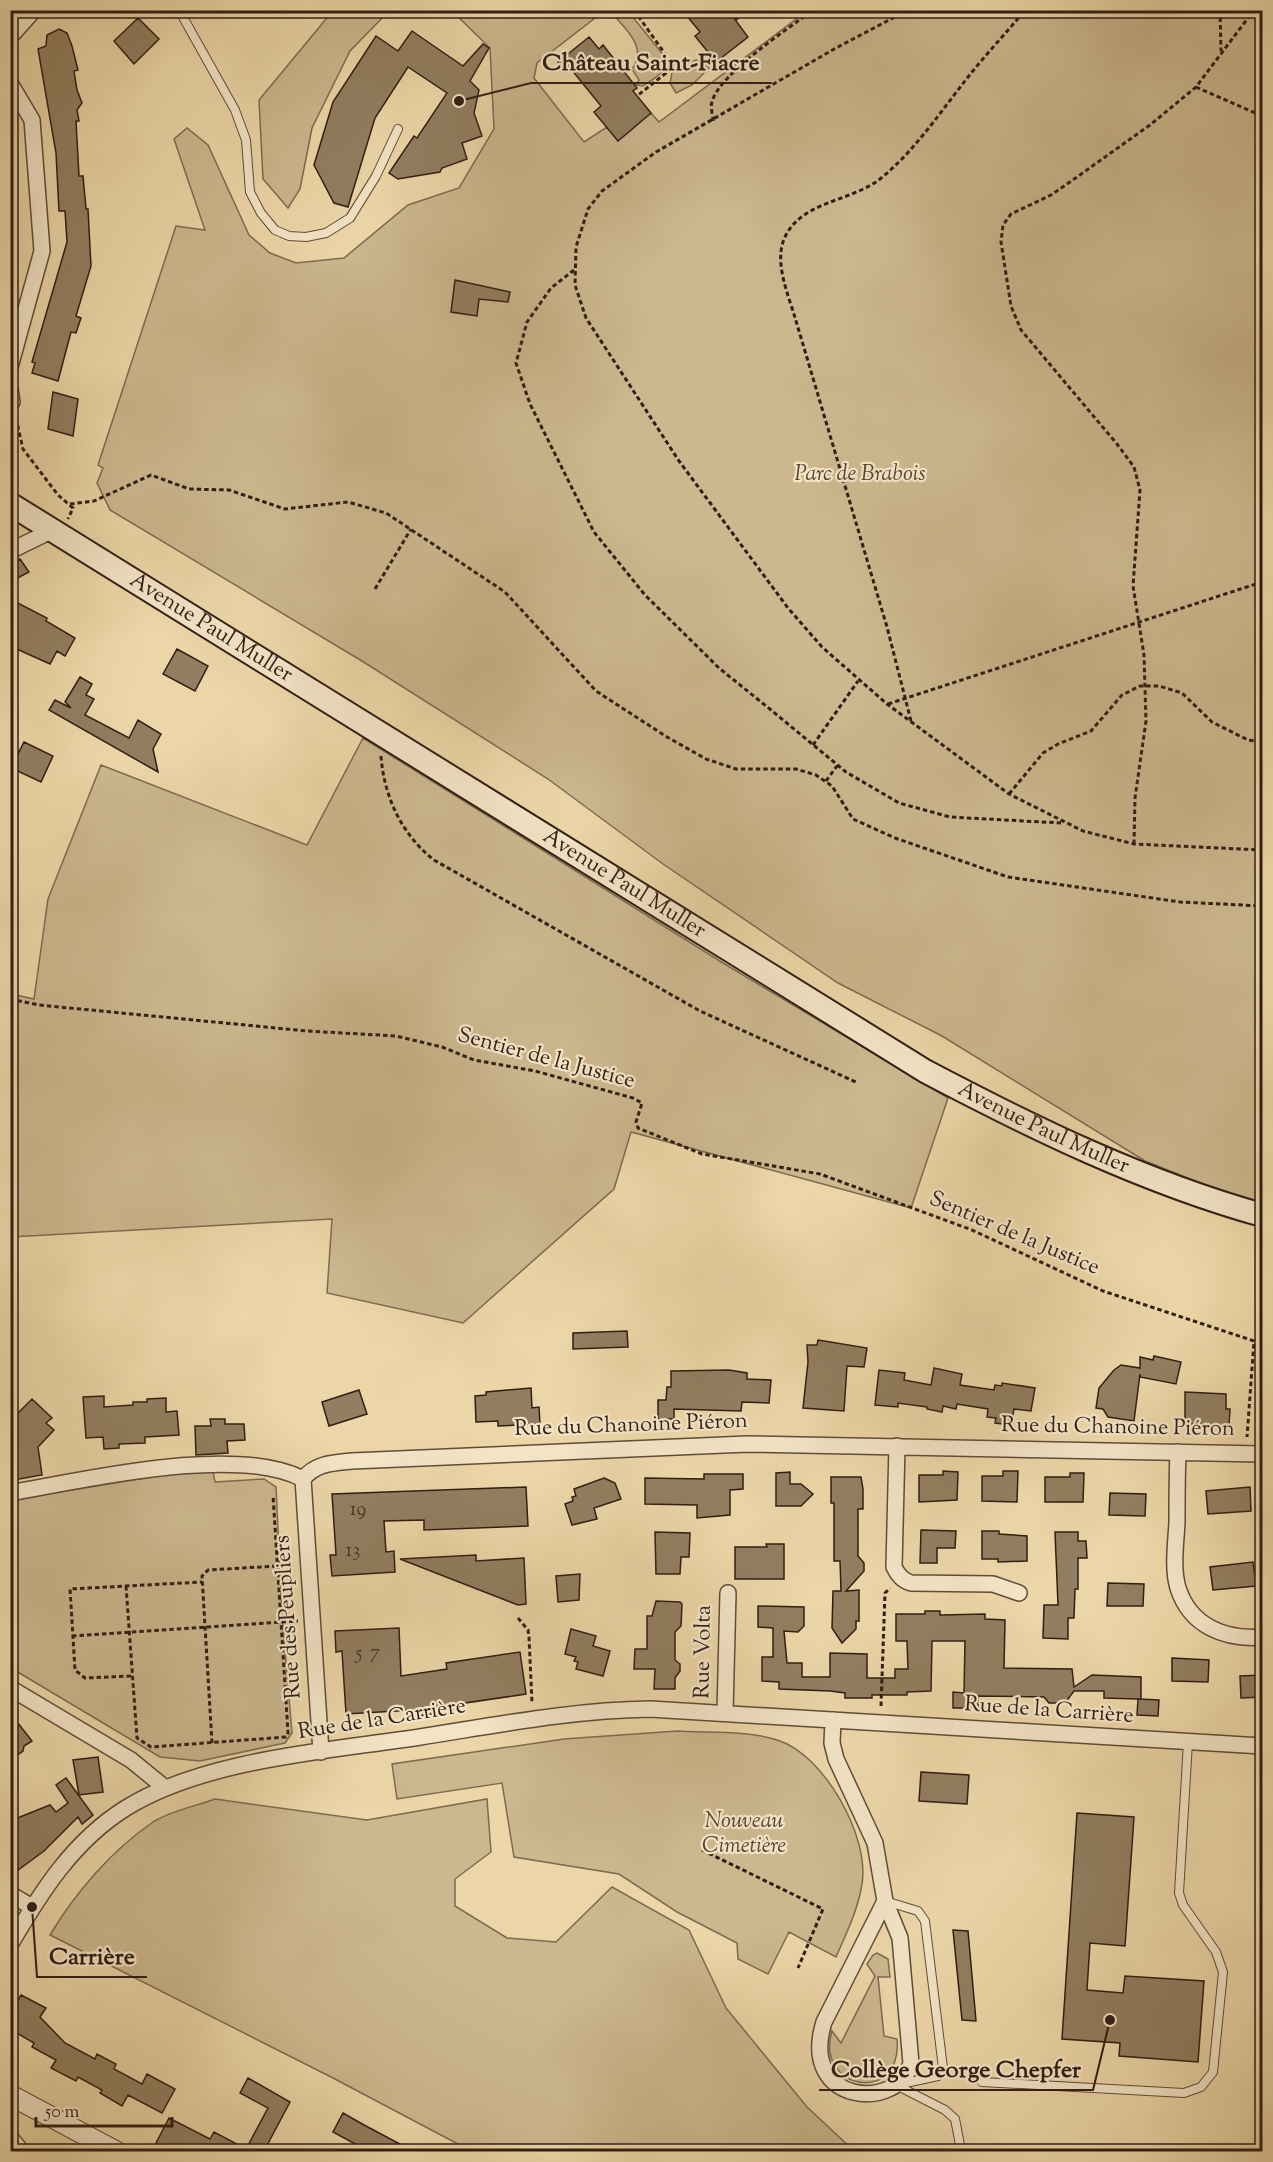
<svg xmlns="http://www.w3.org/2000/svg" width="1273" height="2162" viewBox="0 0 1273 2162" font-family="'Sorts Mill Goudy',serif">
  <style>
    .green { fill: #ccb78e; stroke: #7e6a51; stroke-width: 1.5 }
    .building { fill: #927e60; stroke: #301e14; stroke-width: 1.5 }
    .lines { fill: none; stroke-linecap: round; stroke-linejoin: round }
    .service-casing { stroke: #5f4c39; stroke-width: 10 }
    .minor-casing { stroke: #5f4c39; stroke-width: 18 }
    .tertiary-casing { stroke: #5f4c39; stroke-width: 22 }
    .secondary-casing { stroke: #301e14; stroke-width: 26 }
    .path { stroke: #301e14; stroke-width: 3; stroke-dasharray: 4.5 3; stroke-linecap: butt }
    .service { stroke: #f3e4c6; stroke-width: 8 }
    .minor { stroke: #f3e4c6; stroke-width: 15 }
    .tertiary { stroke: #f3e4c6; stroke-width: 20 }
    .secondary { stroke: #f3e4c6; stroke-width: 22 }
    .labels { text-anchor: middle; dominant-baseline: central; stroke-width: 4.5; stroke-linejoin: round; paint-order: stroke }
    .number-label { font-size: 20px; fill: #483627 }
    .park-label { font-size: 22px; font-style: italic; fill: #574432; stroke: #f3e4c6 }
    .street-label { font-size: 22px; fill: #301e14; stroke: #f3e4c6 }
    .leader { fill: none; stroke: #301e14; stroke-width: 2 }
    .callout-dot { fill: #301e14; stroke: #f3e4c6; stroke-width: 2 }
    .callout-label { font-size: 24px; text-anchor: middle; font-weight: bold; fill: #301e14; stroke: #f3e4c6; stroke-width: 4.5; stroke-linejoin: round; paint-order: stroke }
  </style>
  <rect width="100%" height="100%" fill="#ecd6a7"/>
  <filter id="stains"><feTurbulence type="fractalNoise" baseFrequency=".00333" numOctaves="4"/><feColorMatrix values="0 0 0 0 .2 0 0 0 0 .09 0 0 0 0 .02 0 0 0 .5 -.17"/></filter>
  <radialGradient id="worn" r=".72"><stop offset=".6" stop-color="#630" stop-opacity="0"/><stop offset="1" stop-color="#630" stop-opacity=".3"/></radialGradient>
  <path class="green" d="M337,11H389L350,51L312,128L300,189L288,208L263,179L259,100L326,19Z
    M452,11H604L537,63L534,78L584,142L607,127L618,141L651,113L659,122L807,11H1262V1202L1240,1199L1145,1161L942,1036L838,983L663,864L548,779L362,661L110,510L97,483L103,468L98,465L176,226L205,230L174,139L187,128L208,145L249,235L270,253L296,263L344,258L408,205L459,188L494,129L490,48Z
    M610,11H628L665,57C669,72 654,78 643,86L636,85L639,80L632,69C649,47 624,28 610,11Z
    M696,60L709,68L692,85L676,93L670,83L674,62L683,65Z
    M363,738L723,963L948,1098L911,1208L631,1132L614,1189L463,1323L327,1293L332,1219L11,1237V994L34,999L48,899L101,765L307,845Z
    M212,1467L215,1482L264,1479L276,1487L282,1615L292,1733L285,1743L200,1761L160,1757L11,1668L10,1500Z
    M677,1731C709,1733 746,1730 777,1740C824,1754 870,1837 862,1884C858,1910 846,1934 836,1957L789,1932L768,1974L738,1959L737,1943L677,1912L619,1874L514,1857L502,1783L397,1799L392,1764L564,1739Z
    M215,1799L367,1820L487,1799L491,1852L455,1879V1906L507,1938L556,1942L612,1887L689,1930L726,2008L807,2107L854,2151H471L333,2078L50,1935C75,1893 112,1850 153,1822C170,1811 196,1806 215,1799Z
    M877,1953L888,1959L890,1977H878L884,2036L897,2039C903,2106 814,2090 832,2031L841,2043L875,1976L867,1964L873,1955Z"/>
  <path class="building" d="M682,10H728L748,37L716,62L695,36L700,32Z
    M138,18L159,39L134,64L114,41Z
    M59,29L67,33L72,46L78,70L74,71L77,90L82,103L77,110L79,121H76L79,176H83L86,209H88L91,266L76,316L81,318L76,333L71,332L58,381L32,373L35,363L32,362L67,242L65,211H59L56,153L38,49L46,46L47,35Z
    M412,31L463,66L483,44L489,48L470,81L479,90L474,113L482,136L462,143L467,159L442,168L440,172L398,179L389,173L414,136L417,138L447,93L408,67L375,118L348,207L334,203L314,165L333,102L376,36L398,51Z
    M589,37L599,49L603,45L637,88L633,91L651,113L618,141L594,112L601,106L571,69L567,72L558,62Z
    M455,280L510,292L508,302L479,299L477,316L451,312Z
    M53,392L78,399L73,436L48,429Z
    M20,559L29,572L10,582V564Z
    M10,599L47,618L46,621L75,638L65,656L57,651L50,664L10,646Z
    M177,649L208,666L195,691L163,674Z
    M80,677L92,684L86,695L94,699L85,715L129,738L138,720L161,734L153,749L158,772L49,710L55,700L71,708L65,702Z
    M24,742L53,756L41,782L11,768Z
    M627,1331L628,1347L573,1349V1333Z
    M818,1340L867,1348L864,1367L847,1366L844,1411L803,1408L808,1362L807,1345H817Z
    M1154,1356L1181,1362L1176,1384L1140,1377V1374L1134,1421L1108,1417L1103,1409L1096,1408L1099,1388L1114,1370L1121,1365L1140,1368V1357L1153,1360Z
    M934,1368L962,1374L960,1385L994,1390L995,1385L1002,1386V1383L1035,1388L1031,1411L1014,1409L1011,1425L995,1423L996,1418L987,1417L988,1409L957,1404L956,1409L943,1406L942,1412L927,1409V1407L898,1403V1407L875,1405L879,1370L905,1373L904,1380L931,1385Z
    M729,1370L747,1373V1379L771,1380L769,1403L742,1402L741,1411L674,1409V1419H658V1400H666L667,1387H671V1371Z
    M531,1388L532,1408L539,1407L540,1424L498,1426V1421L476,1422L475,1396L486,1395V1392Z
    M359,1390L367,1414L329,1426L322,1402Z
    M1185,1392L1226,1394V1409H1230L1229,1425L1185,1424Z
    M104,1396V1407L133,1405V1402H147V1399L166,1398V1412L177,1411L179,1435L145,1437V1443L119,1444V1448L104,1449L103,1437L86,1438L83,1397Z
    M32,1399L52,1418L46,1423L54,1430L38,1447L42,1475L14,1480L10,1461V1421Z
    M210,1419H225V1424H244L245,1440L227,1441L228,1453L196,1455L195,1426H211Z
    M943,1471L958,1472L957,1500L919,1502V1475H943Z
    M1003,1471H1018L1017,1502L982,1501V1476H1003Z
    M790,1472V1484H801L813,1494L801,1506H776V1473Z
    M1070,1473H1084L1083,1502H1045V1477H1070Z
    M704,1474H743V1489L730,1490V1515L697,1518V1505L645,1504V1478L704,1479Z
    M831,1477H861L863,1489V1509H858V1556L864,1563V1571L846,1591L859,1590V1621H856V1629L842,1643L832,1628L833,1591H841L840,1561H834V1503H831Z
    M604,1478L615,1483L621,1499L594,1508L597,1519L572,1525L565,1504L573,1501L572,1497L576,1496L574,1489Z
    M526,1487L528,1526L424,1530V1520L384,1521L386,1552L394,1551L395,1572L332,1576L330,1555H336L332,1494Z
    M1250,1487L1251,1511L1208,1514L1206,1491Z
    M1110,1493L1146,1494L1145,1516L1109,1515Z
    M921,1530L956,1531L955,1548H937V1563H920Z
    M982,1531H999V1534L1027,1536V1561L998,1562V1559H982Z
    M655,1532L690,1533L689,1557H681L680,1574H656Z
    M1055,1532H1078V1541H1086L1087,1558H1078V1589H1075L1074,1618H1068V1639L1043,1638L1044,1605H1058Z
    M766,1544H784V1579H735V1547H767Z
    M476,1555V1561L524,1558L526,1604L518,1605L400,1559Z
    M1253,1562L1256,1586L1213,1590L1210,1567Z
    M580,1574L579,1600L558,1602L556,1576Z
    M1108,1583L1144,1584L1143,1606H1107Z
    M656,1601L680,1602L682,1604L681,1626L675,1632V1660L680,1664V1671L675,1678V1689H654L655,1669H634L635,1649H647V1616H652Z
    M758,1606L804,1607V1626L798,1632L784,1631L787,1663H802V1677H830V1653L867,1654V1678H895V1669H908L907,1641H896V1614H925V1611H940V1615L985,1614V1619L1005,1620L1004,1668L1072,1669L1074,1687L1092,1675L1141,1677V1699H1138L1159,1700L1158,1716L1137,1715L1138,1699L1104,1698V1691H1074L1065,1703H1049L1044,1697L978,1696V1708H953V1692L964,1693L965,1641H932L931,1691L907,1692V1695H872V1698H845V1693L830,1691L779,1689V1682L762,1681V1657H773V1628L758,1627Z
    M399,1628L401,1676L447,1669L446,1663L520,1652L526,1694L452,1705L453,1711L414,1717L413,1710L346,1714L342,1651L336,1652L335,1631Z
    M571,1629L596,1636L593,1646L610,1651L603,1676L576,1669L578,1662L574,1661L576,1657L565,1654Z
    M1172,1658L1209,1660L1208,1682L1172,1681Z
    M1263,1675V1697L1241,1698L1240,1676Z
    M10,1713L32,1741L24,1746L23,1751L10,1760Z
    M98,1757L103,1792L79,1795L73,1760Z
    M921,1772L969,1775L967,1804L919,1801Z
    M66,1778L93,1815L82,1824L78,1817L44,1851L10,1876V1824L20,1817L50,1805L56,1812L68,1803L56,1785Z
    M1077,1813L1134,1817L1125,1946L1090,1943L1087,1990L1123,1993L1125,1976L1204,1981L1198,2062L1119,2056L1120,2043L1062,2039Z
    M953,1930L968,1931L976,2021L962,2020Z
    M21,1995L46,2008L40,2017L65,2043L95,2059L97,2054L116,2064L114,2069L142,2084L147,2074L175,2089L162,2113L128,2095L122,2106L100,2093L102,2090L78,2077L76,2081L51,2068L56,2060L32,2047L34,2043L10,2029V2015Z
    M248,2078L290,2102L264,2151H171L156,2143L169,2118L210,2139L214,2132L246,2149L268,2108L240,2093Z
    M343,2113L364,2125L413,2151H368L333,2132Z"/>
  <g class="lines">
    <defs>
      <path id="service" d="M179,10L235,110L246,140L250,192L261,213L275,230L289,236L306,237L326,233L350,218L376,176L398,129
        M885,1901L918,1911L925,1921L943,2068L938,2076L901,2084
        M982,2082L1184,2093L1201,2087L1213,2072L1223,1972L1216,1952L1183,1905L1179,1893L1188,1742
        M896,2085L945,2110L955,2119L961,2150"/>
      <path id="minor" d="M10,37L34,10
        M10,83L32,120L42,251L10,367
        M10,389L12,402
        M10,551L53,530
        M897,1446L894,1567C898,1575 902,1580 911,1583L993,1584L1019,1593
        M1178,1452C1177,1476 1177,1499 1177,1522C1176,1543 1172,1568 1178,1588C1190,1626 1225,1640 1262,1637
        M303,1479C316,1463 333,1463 352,1461L747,1444L1262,1454
        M303,1479L321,1752
        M10,1493C85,1480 236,1444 303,1479
        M10,1688L131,1760L164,1787
        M725,1712L728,1593
        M833,1720L832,1743L836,1759L875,1843L885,1901L900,1938L911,2063C899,2112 798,2105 824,2022L885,1901
        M10,1894L32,1907
        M10,1945C41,1892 73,1841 126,1808C205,1759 329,1751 420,1737C497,1725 573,1710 650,1709L1262,1746
        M10,2137L22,2152"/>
      <path id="tertiary" d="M10,2095L117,2152"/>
      <g id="secondary">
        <path id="s1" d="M10,504L925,1071C1033,1128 1144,1182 1262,1215"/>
      </g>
    </defs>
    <use href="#service" class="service-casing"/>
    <use href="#minor" class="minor-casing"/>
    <use href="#tertiary" class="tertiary-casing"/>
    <use href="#secondary" class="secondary-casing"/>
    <path class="path" d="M634,10L670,61L666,73L637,96
      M908,10L836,48L656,152L602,191L588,209L576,247L575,285L586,318L679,461L788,608L822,647L887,704L1009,794L1083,831L1134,844L1262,850
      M1220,10L1221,51
      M735,20L747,10
      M1196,87L1262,116
      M713,121C713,115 710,107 712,102C719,74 788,29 813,10
      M574,270L551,288L527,322L516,363L530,404L594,532L645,595L719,668L771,710L846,772L899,803L950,817L1061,823
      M16,418L23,449L58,495L73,508L68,519
      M70,504L94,501L151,475L189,489L229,490L285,509L348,502L386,513L505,592L596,691L667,737L706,759L736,769H796L816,775L832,786L853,819L895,838L1008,877L1180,902L1262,906
      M375,589L411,529
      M888,704L1262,582
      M911,721L887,627L796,321C789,296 773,262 785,237C802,201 850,202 880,179C916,150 943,108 972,72C989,51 1008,31 1025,10
      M813,745L858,681
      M381,756C384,797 402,835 434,860L700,1011L858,1083
      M826,781L837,766
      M1009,794L1043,753L1058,744L1091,731L1122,695L1140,686H1159L1182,693L1212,722L1248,740L1262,742
      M1134,844L1135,798L1146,721L1144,655L1133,586L1140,490L1134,467L1117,444L1021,330L1011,306L1001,242L1003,225L1011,214L1051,195L1077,177L1150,125L1196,87L1254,10
      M10,999L39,1005L307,1031L396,1036L442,1047L474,1060L535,1071L633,1098L642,1103L636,1122L638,1128L702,1154L820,1174L972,1230L1103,1291L1254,1341L1247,1437
      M126,1586L137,1738L151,1747L286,1737L288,1733L273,1495
      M518,1618L528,1630L529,1637L532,1703
      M72,1636L298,1621
      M131,1676L85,1678L75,1670L70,1589L202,1582
      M881,1706L885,1593L890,1588
      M212,1743L202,1576L208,1570L277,1566
      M702,1850L823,1909L798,1968"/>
    <use href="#service" class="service"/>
    <use href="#minor" class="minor"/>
    <use href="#tertiary" class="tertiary"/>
    <use href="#secondary" class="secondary"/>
  </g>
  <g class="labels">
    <g class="number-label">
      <text x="358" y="1510">19</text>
      <text x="353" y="1551">13</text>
      <text x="375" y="1653">7</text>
      <text x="359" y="1654">5</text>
    </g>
    <g class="park-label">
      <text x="860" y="475">Parc de Brabois</text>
      <text x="744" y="1822">Nouveau<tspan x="744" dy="25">Cimetière</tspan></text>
    </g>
    <g class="street-label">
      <text stroke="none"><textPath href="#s1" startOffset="236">Avenue Paul Muller</textPath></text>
      <text stroke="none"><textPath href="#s1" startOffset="722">Avenue Paul Muller</textPath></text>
      <text transform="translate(546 1059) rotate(15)">Sentier de la Justice</text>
      <text stroke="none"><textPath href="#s1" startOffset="1208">Avenue Paul Muller</textPath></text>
      <text transform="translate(1014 1234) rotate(23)">Sentier de la Justice</text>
      <text transform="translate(631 1426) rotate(-2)">Rue du Chanoine Piéron</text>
      <text transform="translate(1118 1428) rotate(1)">Rue du Chanoine Piéron</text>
      <text transform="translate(289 1617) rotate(-94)">Rue des Peupliers</text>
      <text transform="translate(704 1652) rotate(-89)">Rue Volta</text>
      <text transform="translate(1049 1711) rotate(4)">Rue de la Carrière</text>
      <text transform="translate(382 1720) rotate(-9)">Rue de la Carrière</text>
    </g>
  </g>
  <path class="leader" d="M459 101L531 83H772M32 1907L37 1977H147M1110 2020L1093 2090H819"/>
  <g class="callout-dot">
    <circle cx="459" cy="101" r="6"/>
    <circle cx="32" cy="1907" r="6"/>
    <circle cx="1110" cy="2020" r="6"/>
  </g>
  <g class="callout-label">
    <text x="651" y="70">Château Saint-Fiacre</text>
    <text x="92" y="1964">Carrière</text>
    <text x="956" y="2077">Collège George Chepfer</text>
  </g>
  <rect width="1273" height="2162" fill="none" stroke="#ecd6a7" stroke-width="36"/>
  <rect x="12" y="12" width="1249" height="2138" fill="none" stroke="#301e14" stroke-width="3"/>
  <rect x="18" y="18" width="1237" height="2126" fill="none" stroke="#301e14" stroke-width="1.5"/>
  <path d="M36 2117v9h136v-9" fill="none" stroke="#301e14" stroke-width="3"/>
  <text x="45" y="2117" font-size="18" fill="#301e14" stroke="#f3e4c6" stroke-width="4.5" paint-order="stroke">50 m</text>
  <rect width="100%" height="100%" filter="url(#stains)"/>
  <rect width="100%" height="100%" fill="url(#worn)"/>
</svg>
